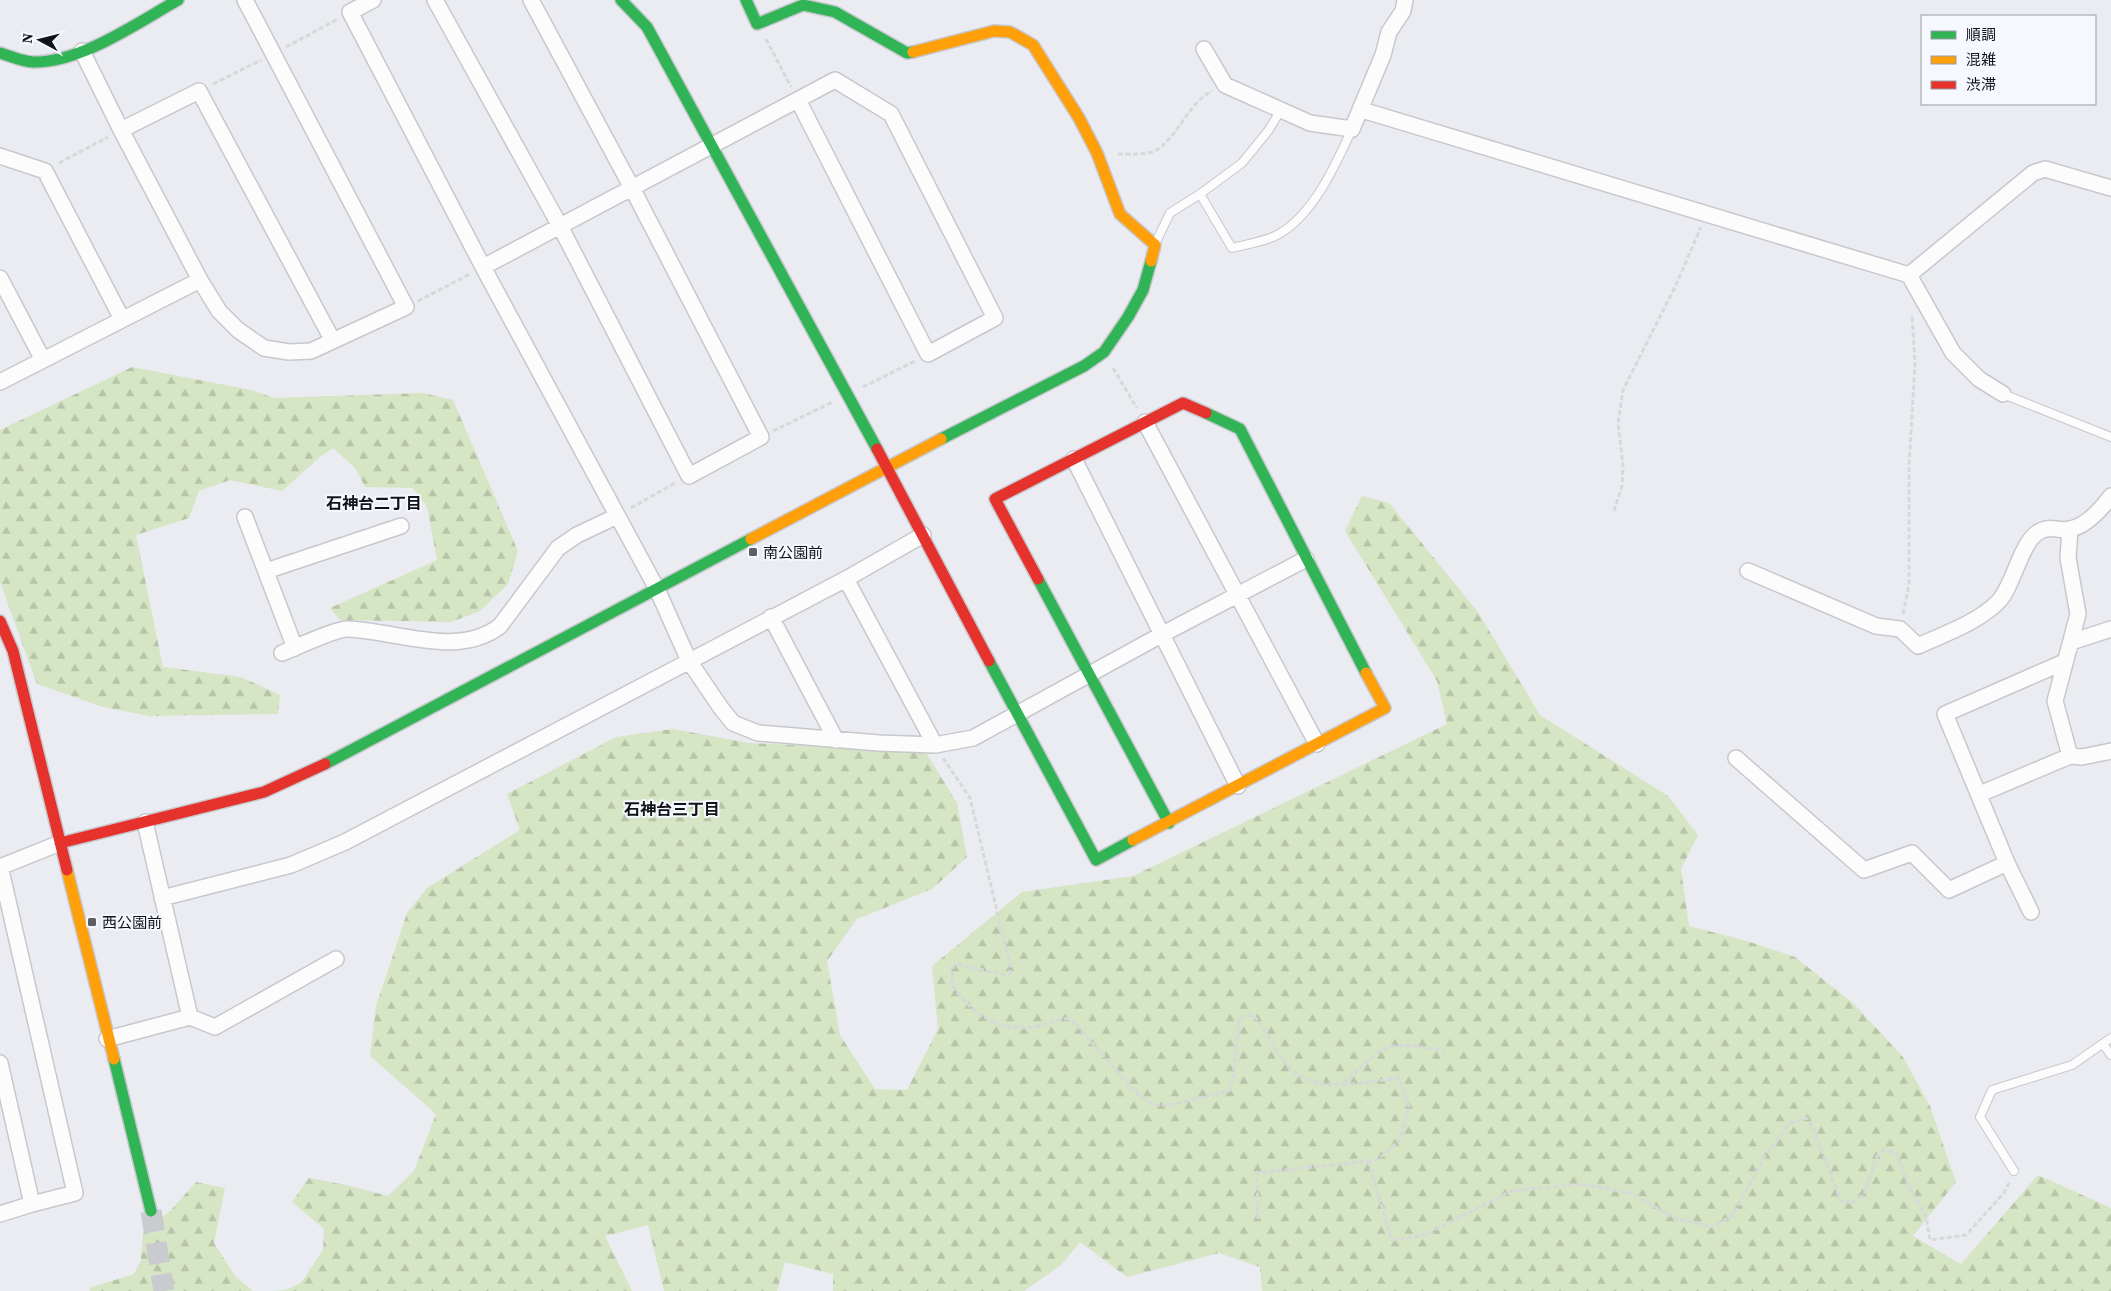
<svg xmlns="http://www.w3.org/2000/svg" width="2111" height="1291" viewBox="0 0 2111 1291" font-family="'Source Serif 4','Noto Sans JP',serif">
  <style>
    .forest { fill: url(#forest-firs) }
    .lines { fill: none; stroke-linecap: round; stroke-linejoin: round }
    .secondary-tunnel { stroke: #cacbd1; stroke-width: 21; stroke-dasharray: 21 11; stroke-linecap: butt }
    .lane-casing { stroke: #c7c8cd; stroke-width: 10 }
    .street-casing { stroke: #c7c8cd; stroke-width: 18 }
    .fast-casing { stroke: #c7c8cd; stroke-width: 14 }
    .slow-casing { stroke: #c7c8cd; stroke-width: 14 }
    .jam-casing { stroke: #c7c8cd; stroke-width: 14 }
    .path { stroke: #d7d8da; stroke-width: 3; stroke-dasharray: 5 2.5; stroke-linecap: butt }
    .lane { stroke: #fcfcfd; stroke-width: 8 }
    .street { stroke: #fcfcfd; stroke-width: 15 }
    .fast { stroke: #30b455; stroke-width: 11 }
    .slow { stroke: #ff9f0a; stroke-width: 11 }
    .jam { stroke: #e5322d; stroke-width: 11 }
    .poi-dot { fill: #5e5f64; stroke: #f6f8ff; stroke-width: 2 }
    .labels { text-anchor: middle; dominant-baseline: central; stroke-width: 4; stroke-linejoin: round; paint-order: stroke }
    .poi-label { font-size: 15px; fill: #121317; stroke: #f6f8ff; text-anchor: start }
    .neighbourhood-label { font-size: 16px; font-weight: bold; fill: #121317; stroke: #f6f8ff }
  </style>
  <defs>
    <pattern id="forest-firs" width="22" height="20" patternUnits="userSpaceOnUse" patternTransform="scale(1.25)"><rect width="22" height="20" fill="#d6e5c4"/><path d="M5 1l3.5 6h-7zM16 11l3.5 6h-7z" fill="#b7c4a8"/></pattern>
  </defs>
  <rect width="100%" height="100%" fill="#eaecf2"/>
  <path class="forest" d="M132,367L251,390L274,398L423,393L453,400L518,551L508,584L480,611L451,622L340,620L330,608L437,560L427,507L413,488L365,487L355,468L333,448L321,456L282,491L230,480L199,491L189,518L136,535L163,667L241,677L280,695L278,714L149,716L103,707L37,684L0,582V430Z
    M1362,496L1389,503L1478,612L1540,715L1668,796L1698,835L1681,869L1689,926L1747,941L1795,957L1854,1004L1903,1057L1930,1106L1956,1182L1913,1236L1961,1264L2038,1175L2111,1208V1291H1262L1260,1267L1219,1253L1127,1277L1080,1242L1061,1265L1024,1291H833V1274L785,1262L777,1291H664L648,1225L605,1236L632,1291H273L285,1290L301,1283L323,1250L324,1229L292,1202L309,1178L346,1185L388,1196L414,1171L436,1114L370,1056L376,1006L407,913L427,888L520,830L507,794L616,737L673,729L749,743L925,751L957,803L967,857L932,889L857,919L827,961L840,1035L875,1089L907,1090L938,1029L932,966L1022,892L1133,876L1447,724L1437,681L1345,531Z
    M196,1182L225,1188L214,1243L235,1276L253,1291H90L89,1288L134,1274L141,1260L143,1233L171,1210Z"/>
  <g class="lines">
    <path class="secondary-tunnel" d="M151,1211L164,1291"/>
    <defs>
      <path id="lane" d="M1200,194L1242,163L1268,131L1281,110
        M1156,242L1170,213L1200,194L1232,248C1246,244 1264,242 1277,235C1313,216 1336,164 1352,129
        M2003,394L2111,437
        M2103,1044L2111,1055
        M2014,1171L1980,1117L1992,1090L2072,1065L2111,1038"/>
      <path id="street" d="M373,0L350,12L483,267L657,589L689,661L721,708L733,723L758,733L879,743L935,745L973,738L1161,635L1306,559
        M435,0L560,226L689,476L761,437L632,188L531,0
        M1204,49L1225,85L1310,123L1352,129L1383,55L1389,32L1403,11L1405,0
        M1362,110L1909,275L2033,173L2045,169L2111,188
        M121,130L199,91L333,341
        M0,156L45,171L122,319
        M483,267C600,205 717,142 835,80L891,114L995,318L928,354L798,100
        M1909,275L1953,353L1979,379L2003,394
        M0,278L43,360
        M200,280L219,311L238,330L264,348L289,352L311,351L406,307L245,0
        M0,382L200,280L121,130L82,51
        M1145,422L1317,744
        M1074,459L1238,786
        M245,517L295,648
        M2070,529L2068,558L2078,614L2055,701L2070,756
        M266,571L401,526
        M1748,571L1876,626L1900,629L1918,646C1944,634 1977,623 1998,602C2013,587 2020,545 2037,533C2050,524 2058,532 2070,529C2087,526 2102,508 2111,496
        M846,579L935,745
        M771,617L836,740
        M2071,642L2111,629
        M282,653C295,648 335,629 347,629C395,630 457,659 500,626L558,548L577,535L617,516
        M1736,758L1864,870L1912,853L1949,890L2007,863
        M1980,794L2070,756L2082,757L2111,751
        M0,866L75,1193L32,1204L0,1063
        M0,867L60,843
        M162,898L291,865L345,842L846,579L923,535
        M2031,912L2007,863L1945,714L2064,662
        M190,1017L215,1027L336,959
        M107,1039L190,1017L145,822
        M0,1214L32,1204"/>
      <path id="fast" d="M621,0L647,27L877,449
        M746,0L757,24L803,5L835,12L907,53L913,52
        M0,53C11,56 22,62 34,62C82,62 137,23 178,0
        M1206,413L1240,429L1366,673
        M941,439L1084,366L1104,352L1128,317L1143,290L1151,261
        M1038,579L1169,823
        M989,661L1096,860L1133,840
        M325,764L751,539
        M114,1059L151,1211"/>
      <path id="slow" d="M913,52L994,31L1010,32L1033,45L1079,118L1097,153L1120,214L1155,245L1151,261
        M751,539L941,439
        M1133,840L1385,708L1366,673
        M67,870L114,1059"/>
      <path id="jam" d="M877,449L989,661
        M1038,579L995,499L1183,403L1206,413
        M0,621L13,651L67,870
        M60,843L264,792L325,764"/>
    </defs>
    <use href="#lane" class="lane-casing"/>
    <use href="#street" class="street-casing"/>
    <use href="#fast" class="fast-casing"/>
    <use href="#slow" class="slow-casing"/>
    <use href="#jam" class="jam-casing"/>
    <path class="path" d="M766,39L791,87
      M286,47L338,19
      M213,84L261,60
      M1118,154C1129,154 1141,155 1152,152C1175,144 1187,103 1212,91
      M59,163L108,137
      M418,301L470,274
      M1113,368L1137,408
      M863,387L915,361
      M773,431L833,402
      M631,508L675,483
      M1614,511L1622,486L1623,465L1618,423L1623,390L1676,285L1701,227
      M1903,614L1909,585V466L1915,364L1912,314
      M943,758L970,798L1010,965V973L1005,975L957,964L953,966L952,985C971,1013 997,1032 1033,1027C1047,1026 1056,1017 1071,1019L1140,1097L1155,1105H1169L1229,1091L1233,1080L1239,1021L1242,1017L1253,1015C1265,1028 1273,1045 1283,1060C1310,1098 1360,1082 1399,1078L1409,1107L1399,1141L1377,1160L1257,1173L1258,1219
      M1343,1083C1357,1073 1374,1051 1390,1047C1407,1042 1427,1049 1445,1051
      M1368,1161L1392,1240L1425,1235L1511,1191L1581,1184L1631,1193L1676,1219L1713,1227L1733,1215L1766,1154L1790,1123L1807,1118L1813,1128L1841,1201L1852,1203L1864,1195L1877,1156L1885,1150L1897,1154L1909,1187L1926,1216L1930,1240L1966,1235L2004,1193L2010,1181"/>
    <use href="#lane" class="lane"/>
    <use href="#street" class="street"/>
    <use href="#fast" class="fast"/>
    <use href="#slow" class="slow"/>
    <use href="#jam" class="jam"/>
  </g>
  <g class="poi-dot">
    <rect x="748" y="547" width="10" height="10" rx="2.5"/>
    <rect x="87" y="917" width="10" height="10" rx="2.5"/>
  </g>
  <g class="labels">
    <g class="poi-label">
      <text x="763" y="552">南公園前</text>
      <text x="102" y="922">西公園前</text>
    </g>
    <g class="neighbourhood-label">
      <text x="374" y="503">石神台二丁目</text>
      <text x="672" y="809">石神台三丁目</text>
    </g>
  </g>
  <rect x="1921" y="15" width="175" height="90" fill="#f6f8ff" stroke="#9b9ca2"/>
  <rect x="1931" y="31" width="25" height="8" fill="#30b455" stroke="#9b9ca2"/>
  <text x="1966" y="40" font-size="15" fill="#121317">順調</text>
  <rect x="1931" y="56" width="25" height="8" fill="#ff9f0a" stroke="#9b9ca2"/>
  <text x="1966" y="65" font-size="15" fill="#121317">混雑</text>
  <rect x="1931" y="81" width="25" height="8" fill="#e5322d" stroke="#9b9ca2"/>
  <text x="1966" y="90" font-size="15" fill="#121317">渋滞</text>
  <g transform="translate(40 40) rotate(277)" stroke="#f6f8ff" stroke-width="4" paint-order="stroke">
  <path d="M0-4L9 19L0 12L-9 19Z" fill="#121317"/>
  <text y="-8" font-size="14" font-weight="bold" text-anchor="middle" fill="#121317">N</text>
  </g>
</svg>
